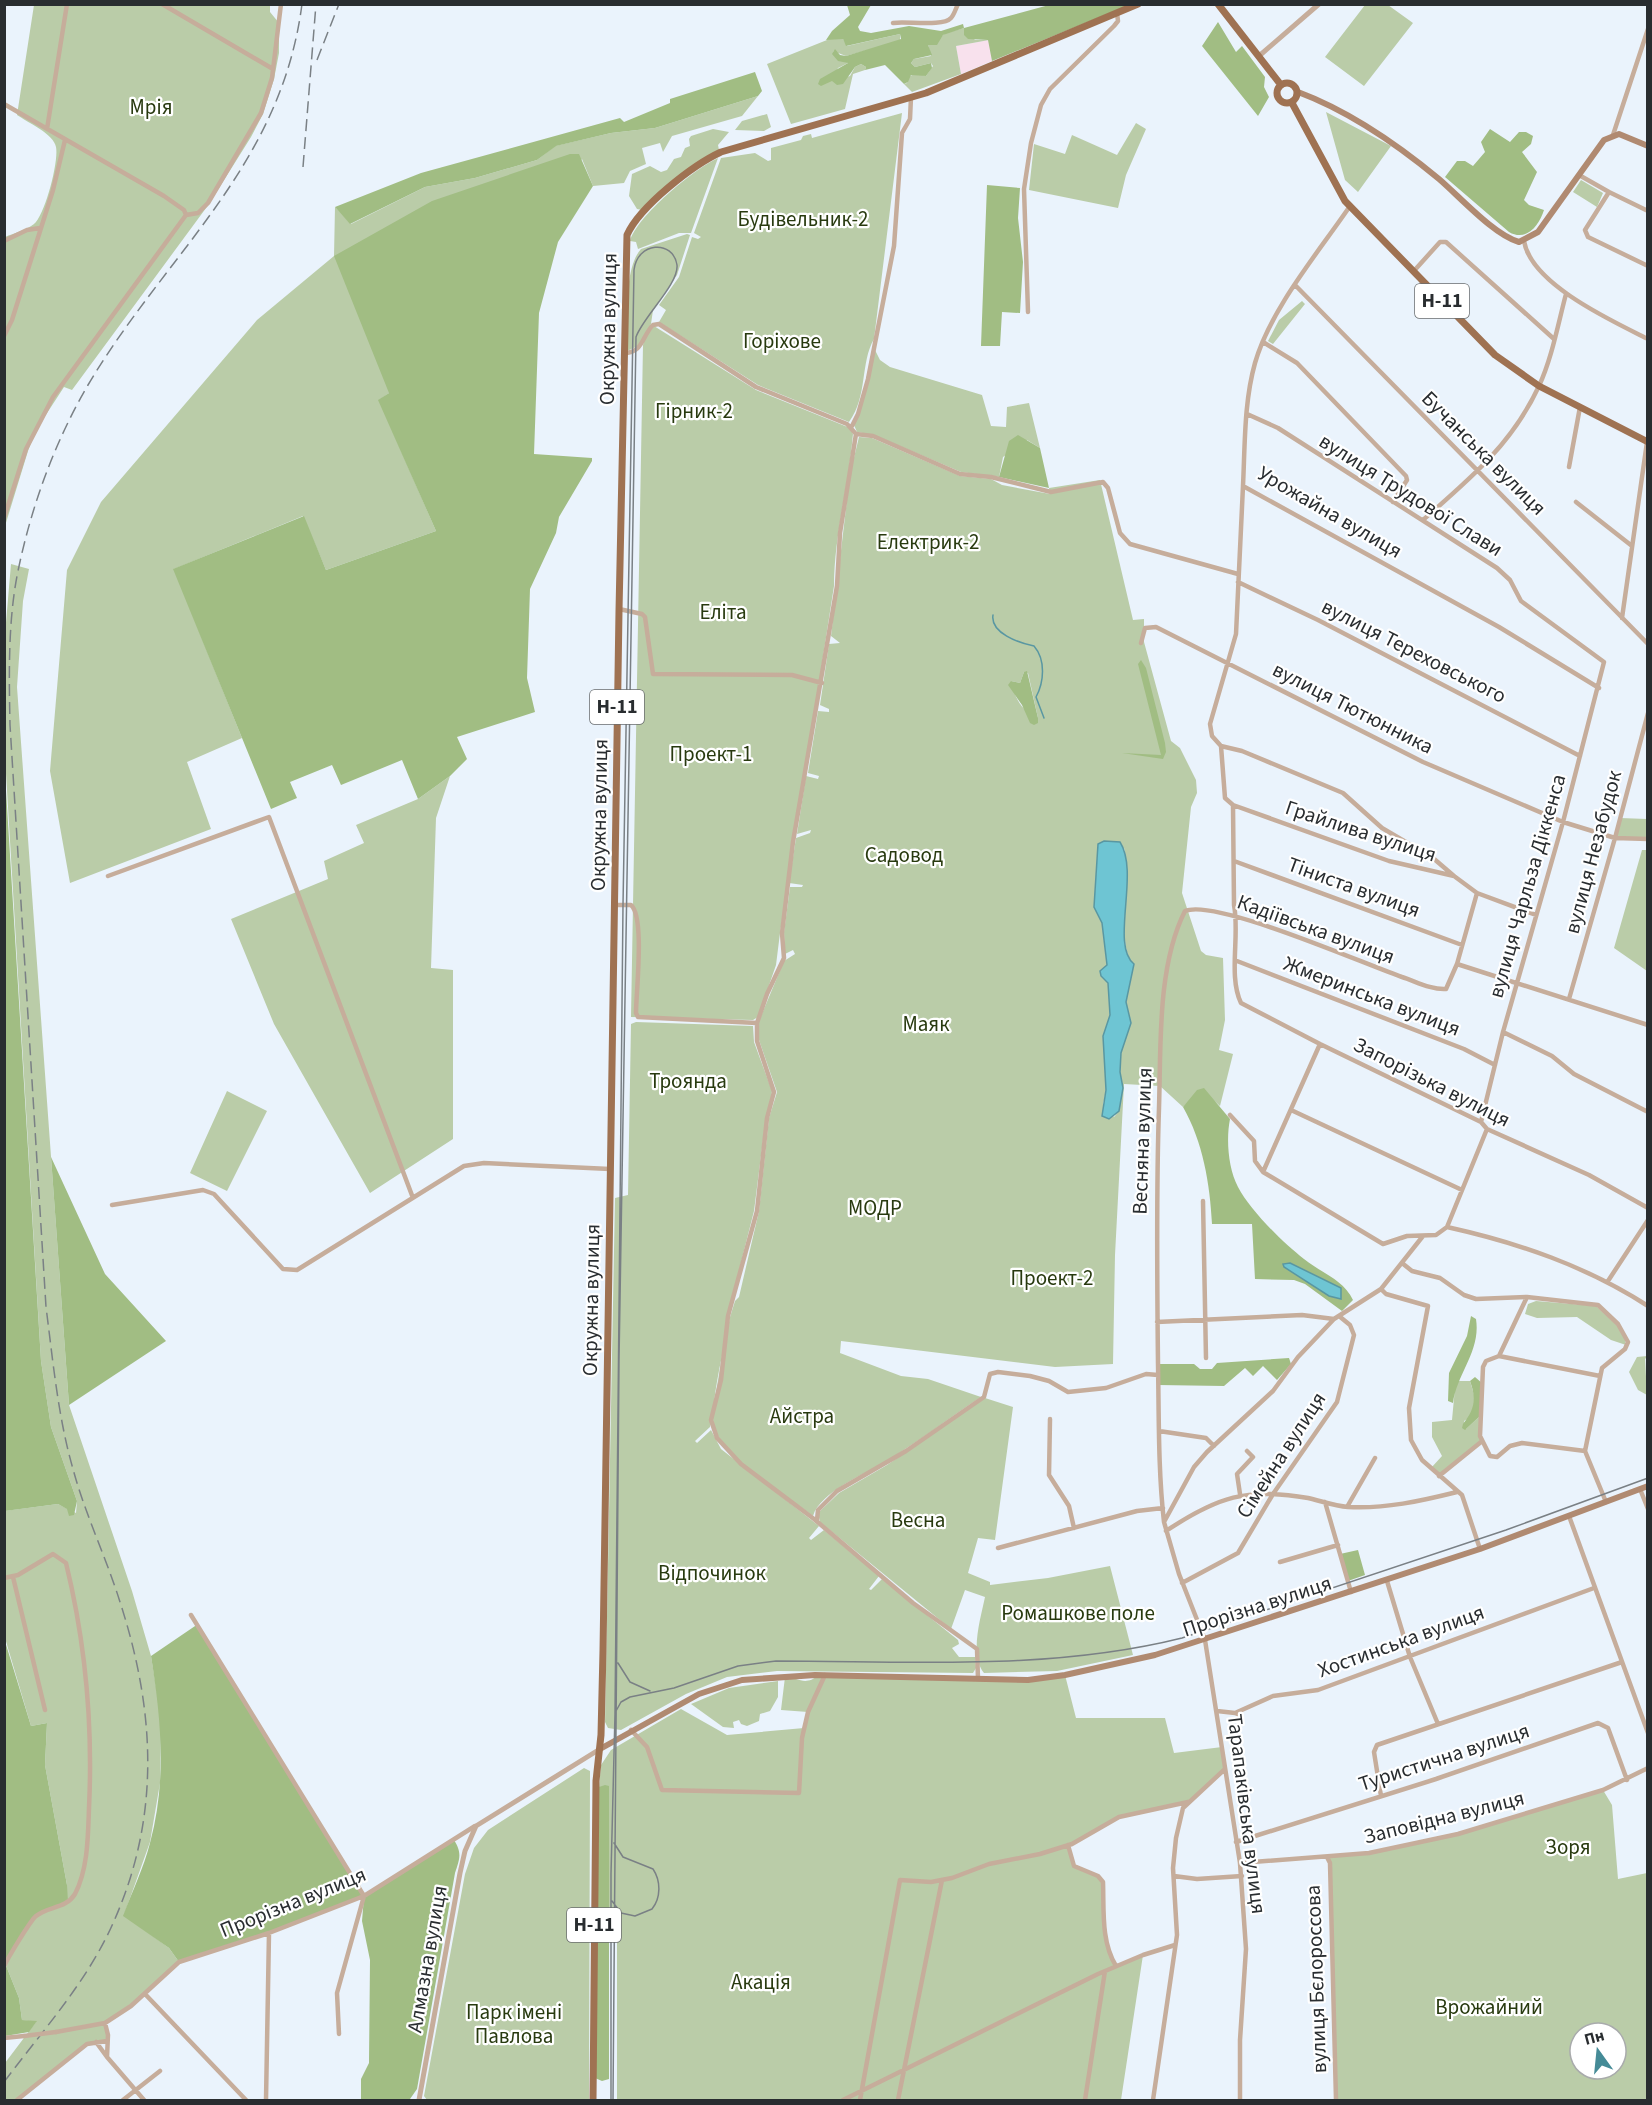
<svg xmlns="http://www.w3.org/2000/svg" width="1652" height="2105" viewBox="0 0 1652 2105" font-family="'Source Sans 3',sans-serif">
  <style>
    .commercial { fill: #f8e1ed }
    .green { fill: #bacca8; fill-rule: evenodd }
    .forest { fill: #a1bd83 }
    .water { fill: #6ec5d3; stroke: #5997a2; stroke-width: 1.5 }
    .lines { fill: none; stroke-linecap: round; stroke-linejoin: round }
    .stream { stroke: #5997a2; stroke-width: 1.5 }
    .minor { stroke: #c6ad9b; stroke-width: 4.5 }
    .tertiary { stroke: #c6ad9b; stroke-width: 5 }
    .secondary { stroke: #b08a71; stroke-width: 6 }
    .primary { stroke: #9f7252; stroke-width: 7 }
    .tram { stroke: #7a8085; stroke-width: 1.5 }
    .rail { stroke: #7a8085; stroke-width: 1.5; stroke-dasharray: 12 6; stroke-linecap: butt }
    .minor-bridge { stroke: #c6ad9b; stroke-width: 4.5 }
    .labels { text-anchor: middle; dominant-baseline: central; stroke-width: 4.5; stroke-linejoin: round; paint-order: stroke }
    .shield { fill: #fff; stroke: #696c6e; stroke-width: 1.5 }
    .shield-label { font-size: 20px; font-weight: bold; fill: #292d30 }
    .park-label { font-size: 21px; fill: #283a0f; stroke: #fff }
    .street-label { font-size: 21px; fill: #292d30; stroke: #fff }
  </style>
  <rect width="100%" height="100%" fill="#eaf3fc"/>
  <path class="commercial" d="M989,40L992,61L961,74L956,46Z"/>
  <path class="green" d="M34,5H270V12L279,23V53L274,79L263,114L251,137L209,204L72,390L64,387L36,430L28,451L5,526V237C14,233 27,230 34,224C45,215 59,161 56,147C54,134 27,122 17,115Z
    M1365,5H1388L1413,23L1364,86L1325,57Z
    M964,28L975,40H989L956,46L961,74L912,92L904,84L907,83L909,77L915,73L926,76L933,66L931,63L915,67L911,63L914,59L931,56L928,45L946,33Z
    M900,34V41L846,56L833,51L848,63L838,68L832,81L850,76L855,67L861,64L866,67L865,70L853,74L845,109L791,124L767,64L832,38L843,39L847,46Z
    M758,96L742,116L672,136L663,152L660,143L642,148L646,164L630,171L624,183L593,186L582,159L389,393L379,400L436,531L326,570L303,516L174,569L242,738L187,762L211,829L70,883L50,771L67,570L101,502L257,320L334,256L335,207L351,224L425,187L475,178L537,160L555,146L611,133L655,128Z
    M1326,112L1391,146L1358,192L1345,180Z
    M902,113L874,339C860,363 868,396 849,422L758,385L659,322L666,310L659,305L679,277L692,237L698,239L701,237L694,233L721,158L755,153L768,161L771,160V148L801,140L803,136L811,134L812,138Z
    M767,114L771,127L764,131L735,130L742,121Z
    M1136,123L1146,129L1126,175L1118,208L1029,190L1034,144L1065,154L1072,135L1117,155Z
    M713,129L729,132L718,145L719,150L642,210L637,209L629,196L632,174L650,166L661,172L667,170L674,159L681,157L685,148L690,146L689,139L691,136Z
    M718,158L691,233H679L638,249L636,242L630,241C637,216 694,169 718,158Z
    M1581,180L1603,193L1597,207L1573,192Z
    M687,234L690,235L677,275L653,310L651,324L640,345L627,351C628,324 623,269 641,249Z
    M1302,301L1305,304L1273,344L1268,341L1279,320Z
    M654,326L756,390L850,428L853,434C849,485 834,535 834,586L780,933L776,965L758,1017L753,1020L631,1017L643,345L645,338Z
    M873,346L880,360L890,367L982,395L991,426L1006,427L1007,407L1029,403L1040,448L1027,440L1003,457L999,477L961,472L874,435L857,432L854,425L859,415Z
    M859,437L872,438L960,476L991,479L1002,485L1050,494L1049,488L1100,480L1133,620L1144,619V642L1171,741L1180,748L1196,780L1197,793L1191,807L1182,893L1201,951L1206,955L1223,958L1225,1020L1219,1050L1233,1054L1220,1106L1209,1096L1194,1097L1183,1107L1160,1086L1124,1084L1115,1255L1113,1364L1055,1367L841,1341L840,1353L901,1376L928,1379L981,1397C949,1418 918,1442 885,1462C865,1474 820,1492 813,1516C788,1496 712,1454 713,1418C714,1385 724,1350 730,1317L735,1301L739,1297L759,1211L769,1118L777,1092L759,1040V1021L784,961L795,954L793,950L785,954L784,932L790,887H802L803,885L789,883L796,838L810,833L811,830L797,834L806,776L818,779L819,776L808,773L818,711L829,712V709L820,705L829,644L840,643L831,636L850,474ZM1024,672L1028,673L1038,718C1021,711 1015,698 1011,681L1020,683ZM1098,844L1124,848C1133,878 1114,947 1134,964L1126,1002L1131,1023L1121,1048L1120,1072L1123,1088L1119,1111L1114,1117L1103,1105L1106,1090L1105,1031L1110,1015L1108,983L1100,971L1107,965L1102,923L1094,907Z
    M11,564L29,569L23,601L17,687L69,1405L132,1591L151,1656L161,1717L160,1783L150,1842L124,1915L169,1948L179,1962L145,1994L105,2022L107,2041L91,2042L17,2100H5V2063L36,2022L22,2020L19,1998L5,1963L31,1921L67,1885L45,1765L47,1723L31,1726L5,1638L4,1511L58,1504L76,1513L77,1501L51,1427L41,1361L5,757V634Z
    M450,776L436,818L431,968L453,970V1139L370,1193L274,1024L231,919L328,879L324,861L364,843L356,825L418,799Z
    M1620,818L1647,819V839L1615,838Z
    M1642,850H1648L1647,971L1614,948Z
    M636,1022L753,1026L754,1042L772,1091L771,1100L766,1116L754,1211L732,1298L710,1427L695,1441L697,1443L711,1430L721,1449L819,1526L809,1538L811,1540L824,1530L879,1576L869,1589L871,1590L882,1579L958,1640L959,1644L952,1648L959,1657H975L976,1668L973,1673L777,1671L727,1677L686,1694L621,1730L608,1728L605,1722L615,1198L628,1195L631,1024Z
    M227,1091L267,1111L227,1191L190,1173Z
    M1536,1301L1596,1306L1623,1331L1626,1345L1611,1340L1577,1317L1537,1318L1525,1314L1528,1304Z
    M1647,1356V1360L1645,1358L1647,1395L1638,1390L1629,1372L1637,1357Z
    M1458,1381H1470L1475,1398L1472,1416L1464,1421L1466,1429L1480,1416L1481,1442L1439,1476L1431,1468L1442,1456L1432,1437V1422L1452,1420L1455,1388Z
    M985,1398L1013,1407L995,1540L978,1538L968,1573L990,1582V1585L1048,1578L1110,1566L1133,1655L1057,1671L984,1673C969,1655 981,1617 985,1597L965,1590L951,1629L820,1522L818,1513L839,1493L887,1465Z
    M819,1675L1028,1680L1065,1675L1076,1718H1165L1174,1753L1222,1747L1225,1769L1188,1802L1119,1817L1068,1845L1072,1863L1102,1879L1107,1940L1116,1966L1143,1955L1121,2100H617V1922L609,1919V1787H599L601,1765L611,1750L681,1709L727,1735L804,1728L808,1712L781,1710L785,1677C799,1677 804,1687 819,1675Z
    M778,1681V1697L770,1711L760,1714L759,1721L747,1726L741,1724L739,1720L733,1722L734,1728L723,1727L691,1704L729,1688Z
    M584,1768L590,1771V1775L589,2100H427L424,2096L465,1874L474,1848L488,1830Z
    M1603,1790L1612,1805L1618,1879L1647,1873V2100H1336L1330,1863L1327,1857L1346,1856L1458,1834ZM1580,2033H1616V2069H1580Z"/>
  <path class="forest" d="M847,5H871L858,27L860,31L871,33L909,26L941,31L963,24L964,28L1049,5H1129L992,61L988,40L968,39L964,35V28L943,35L937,45H928L932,55L914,59L911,63L915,67L931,63L932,68L926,76L911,75L908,82L904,84L885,65L865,70L866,67L861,64L855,67L843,84L837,85L832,81L821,86L818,84L820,79L848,63L838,61L832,54L835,49L840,55L846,56L901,39L900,34L846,46L843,39L826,40L832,31L850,15Z
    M1218,22L1236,52L1242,46L1265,77L1264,87L1269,97L1258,116L1202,46Z
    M755,72L762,91L758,96L655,128L611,133L556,146L537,160L475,178L425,187L350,224L335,207L421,173L620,118L624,122L670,103V99Z
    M1490,129L1510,142L1519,132H1526L1533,136L1531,144L1522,152L1537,172L1524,200L1529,205L1544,210C1539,226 1526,242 1509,232L1445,177L1457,161H1465L1473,166L1485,152L1481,142Z
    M570,154H579L593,186L558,242L539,313L534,454L592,458V461L559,517L556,533L530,589L527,678L535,712L457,737L467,759L450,776L418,799L402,760L341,785L332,765L290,782L297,798L271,809L173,569L304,516L326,570L436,531L378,400L389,393L334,256L432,201Z
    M987,185L1020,188L1018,218L1023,262L1020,313L1002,312L1000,346H981Z
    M1018,435L1040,448L1049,488L999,477L1009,441Z
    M1141,660L1146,668L1165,743L1166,752L1163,759L1122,753L1161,755L1138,664Z
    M1027,671L1038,718V723L1034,725L1030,723L1022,705L1008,685L1011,681L1020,683L1024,672Z
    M4,757L41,1361L51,1427L77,1501L74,1515L69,1516L67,1509L58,1504L5,1511Z
    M1204,1088L1230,1119C1226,1139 1228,1168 1238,1187C1250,1210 1283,1243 1304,1259C1321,1273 1343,1279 1353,1300L1342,1311L1305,1284L1294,1280L1255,1279L1252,1224H1212C1210,1184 1203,1142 1183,1107L1197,1090Z
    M51,1157L105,1274L166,1341L69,1405Z
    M1471,1316L1476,1319C1481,1351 1457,1373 1453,1403L1448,1401L1449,1373L1467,1336Z
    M1289,1358L1291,1364L1277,1380L1263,1366L1253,1376L1245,1368L1224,1386L1158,1385V1364H1194L1200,1369H1212L1217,1363Z
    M1475,1377L1483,1384L1480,1416L1465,1430L1462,1428L1463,1424C1474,1410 1477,1400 1470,1381Z
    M1358,1550L1365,1575L1348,1581L1340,1554Z
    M198,1624L364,1896L454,1840C462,1853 460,1858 455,1873L417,2089L410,2099H361V2079L369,2063L370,1960L362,1921L364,1897L269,1933L179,1962L169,1948L123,1916C132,1892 144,1867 150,1843C167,1781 161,1718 151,1656Z
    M4,1638L31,1726L47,1723L45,1765L67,1885L68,1902L35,1917L5,1963L19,1998L22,2020L37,2021L29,2032L5,2036Z
    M605,1785L609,1786V2079L602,2081L595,2078L599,1787Z"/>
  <path class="water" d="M1104,841L1120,842C1140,873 1110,945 1134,964L1126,1002L1131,1023L1121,1053L1120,1072L1123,1088L1119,1111L1109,1119L1102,1116L1106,1090L1103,1036L1110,1015L1108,983L1101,976L1100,971L1107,965L1102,923L1094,907L1098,844Z
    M1290,1263L1341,1288V1299L1329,1296L1284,1267L1283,1264Z"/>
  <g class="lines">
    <path class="stream" d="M993,615C990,633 1019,643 1034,646C1046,660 1044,682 1036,697L1044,718"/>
    <path class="minor" d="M162,4L273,69
      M893,23C907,21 943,27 951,18C954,15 956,8 958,4
      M4,104L164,196L184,210L186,215L53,397L26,449L4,518
      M47,129L67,4
      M1613,135L1648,29
      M1579,175L1609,192
      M1350,206C1318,253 1271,308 1255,363C1244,402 1245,445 1243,486L1499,627L1599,688
      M1648,211L1609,192L1585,230L1588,237L1648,266
      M186,215L198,213L208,203L261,113L272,78L281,4
      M4,241L27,230L40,228
      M1524,241C1531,284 1612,321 1648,339
      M1413,272L1440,242H1446L1554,339
      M1296,286L1648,644
      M1028,312L1024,189L1031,143L1041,105L1050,89L1114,26L1118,21L1117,13
      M4,336L12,320L53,190L65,140
      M1263,342L1297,363L1406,476L1407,480L1393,502
      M624,353C643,353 642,336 653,325L659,324L756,387L847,424L856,434L840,533L837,586L793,842L782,933L784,958L767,994L757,1023V1041L774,1092L767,1118L757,1211L728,1316L721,1380L711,1420L717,1438L741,1464L814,1519L913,1603L977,1649L978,1679
      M1247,414L1278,428L1497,568L1510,580L1521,601L1604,662L1563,822L1503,1032L1481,1122
      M852,426L858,414L868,379L894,246L902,133L910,119L911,97
      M856,434L873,436L960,474L991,477L1051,492L1103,482L1108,488L1120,533L1130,544L1238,574
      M1569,467L1580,407
      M1243,486L1236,634L1210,724L1212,736L1221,746L1242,751L1343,793L1382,828L1433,858L1454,876
      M1576,502L1632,546
      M1423,520C1470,479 1512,444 1539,386C1552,358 1558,324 1566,294
      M1238,582L1318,620L1580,756
      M619,609L642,614L645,617L653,674L792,675L822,683
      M1622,618L1647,442
      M1141,643L1145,628L1156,627L1423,762L1563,822L1615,838L1648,839
      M1221,746L1225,798L1233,805L1389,861L1454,876L1477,893L1536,915
      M1233,805L1234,905C1240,935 1228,976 1241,1003L1320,1044L1481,1122L1487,1129L1589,1175L1648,1208
      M1234,861L1462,945
      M108,876L269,817L413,1198
      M614,905H631C645,917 636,993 636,1013L638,1017L757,1023
      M1237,961L1464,1049L1495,1065
      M1457,964L1648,1025
      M1569,999L1615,838L1648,713
      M1503,1032L1552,1056L1574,1074L1648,1112
      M1291,1110L1462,1190
      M1230,1115L1254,1141L1255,1161L1263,1172L1383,1244L1407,1236L1436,1235L1447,1227L1487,1129
      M1263,1172L1320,1044
      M1203,1201L1206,1358
      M112,1205L203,1190L214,1194L283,1269L297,1270L464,1166L484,1163L610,1169
      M1447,1227C1519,1243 1586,1266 1648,1306
      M1402,1263L1412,1271L1440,1278L1464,1295L1476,1299L1527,1297L1598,1305L1618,1324L1628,1342L1625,1349L1602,1368L1585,1451L1606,1502
      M1608,1281L1648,1220
      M1381,1289L1386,1294L1428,1306L1409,1408L1411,1440L1422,1460L1462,1495L1480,1549
      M1527,1297L1499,1356L1600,1376
      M1157,1322L1302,1315L1334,1319
      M1499,1356L1486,1361L1483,1367L1480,1436L1490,1456L1497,1457L1510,1446L1522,1443L1585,1451
      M1050,1419L1049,1475L1069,1506L1074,1528
      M1159,1431L1206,1438L1214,1446
      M1439,1476L1481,1442
      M1640,1489L1648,1509
      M1240,1494L1237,1474L1253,1457L1247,1451
      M1325,1502L1351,1592
      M1347,1507L1375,1458
      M1569,1516L1648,1733
      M817,1520L818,1510L837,1491L906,1451L984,1397L990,1374L998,1372L1030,1376L1049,1381L1068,1392L1106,1388L1146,1374L1158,1375
      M1164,1522C1158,1470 1159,1415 1158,1363C1157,1278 1156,1193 1159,1108C1161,1047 1157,966 1185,911C1215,898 1364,964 1402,977C1415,981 1431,990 1446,989L1457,964L1477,893
      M1166,1531C1217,1497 1247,1487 1308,1498C1321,1501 1335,1506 1348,1507C1385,1509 1421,1501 1457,1492
      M998,1548L1137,1511L1163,1508
      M1280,1562L1338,1545
      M13,1577L45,1710
      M4,1578L18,1575L53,1554L66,1563C86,1645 93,1725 89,1808C88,1836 88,1869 75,1894C66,1909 48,1906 36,1916C30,1921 8,1958 4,1966
      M1387,1581L1410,1657L1438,1724
      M1182,1583L1238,1553L1273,1494L1337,1402L1354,1335L1350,1325L1339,1316
      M191,1615L364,1896L337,1993L339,2034
      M1217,1711L1235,1713L1273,1696L1318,1690L1594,1588
      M1235,1713L1240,1715L1241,1723
      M631,1730L647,1747L662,1790L799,1793L802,1738L808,1712L825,1675
      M1381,1796L1374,1752L1377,1745L1622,1662
      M1236,1842L1436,1779L1598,1723L1608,1728L1627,1780
      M1068,1845L1074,1866L1098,1876L1103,1882C1104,1910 1101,1942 1116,1966
      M1327,1857L1330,1863L1336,2100
      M1240,1863L1369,1853L1458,1834L1603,1790L1648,1768
      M1174,1876L1197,1879L1242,1876
      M145,1994L246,2100
      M105,2023L108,2035L107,2057L144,2100
      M56,2032L105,2023L131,2006L179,1962L269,1933L364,1896L475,1826
      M4,2038L24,2036
      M96,2042L107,2057
      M17,2100L87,2044L107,2041
      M123,2100L160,2071
      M266,2100L269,1933
      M843,2100L1098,1974L1143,1955L1175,1945
      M860,2100L900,1880L931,1882L952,1878L989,1864L1040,1854L1072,1844L1119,1817L1188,1802
      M898,2100L942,1880
      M1085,2100L1105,1971
      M1153,2100L1177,1935L1173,1868L1176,1838L1183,1808L1225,1769
      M1240,2100V2040L1246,1949L1240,1863L1205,1640L1179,1574L1164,1522L1194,1467L1207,1452L1273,1391L1298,1357L1334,1319L1381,1289L1423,1236"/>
    <path class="tertiary" d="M1259,56L1319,4
      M419,2100L460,1873L465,1851L476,1826L600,1749"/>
    <path class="secondary" d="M1298,92C1349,111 1398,145 1439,179C1460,197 1494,235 1519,242L1538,232L1604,140L1619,134L1648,146
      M600,1749L699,1694L742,1680L815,1675L1028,1680L1065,1675L1155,1655L1480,1549L1648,1486"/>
    <path class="primary" d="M1218,4L1281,85
      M1277 93a10 10 0 1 1 20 0a10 10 0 1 1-20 0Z
      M1292,103L1345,201L1495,355L1539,386L1648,442
      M593,2100L596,1781L601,1735L603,1651L619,611L627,235C640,206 693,165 721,152L926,93L1138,4"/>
    <path class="tram" d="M618,1663L630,1682L650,1691
      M616,1711L621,1702L630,1697L674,1688L738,1666L776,1661C912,1661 1050,1671 1182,1638L1506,1530L1648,1478
      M612,1901L621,1913L635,1916L652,1909C661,1898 661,1881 653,1869L623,1857L614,1843
      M611,2100V1874L615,1714L623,905L634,270C637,242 673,239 677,265C679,284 643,317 636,337L619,1360L613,2100"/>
    <path class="rail" d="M317,60L339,4
      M303,167L316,4
      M4,2082C43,2030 88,1981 114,1921C161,1815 155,1710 120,1602C106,1557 85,1514 73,1469C58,1417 53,1361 46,1307L10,725C9,676 8,624 17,576C30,510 54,443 88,385C166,253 281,167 302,4"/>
    <path class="minor-bridge" d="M24,2036L56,2032"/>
  </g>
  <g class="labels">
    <g class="shield">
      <rect x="1415" y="284" width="54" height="34" rx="4.5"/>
      <rect x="590" y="690" width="54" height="34" rx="4.5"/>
      <rect x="567" y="1908" width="54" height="34" rx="4.5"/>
    </g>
    <g class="shield-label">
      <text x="1442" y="301">Н-11</text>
      <text x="617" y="707">Н-11</text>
      <text x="594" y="1925">Н-11</text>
    </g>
    <g class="park-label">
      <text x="151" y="107">Мрія</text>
      <text x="803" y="219">Будівельник-2</text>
      <text x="782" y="341">Горіхове</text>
      <text x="694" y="411">Гірник-2</text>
      <text x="928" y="542">Електрик-2</text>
      <text x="723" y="612">Еліта</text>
      <text x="711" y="754">Проект-1</text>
      <text x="904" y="855">Садовод</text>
      <text x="926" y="1024">Маяк</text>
      <text x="688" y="1081">Троянда</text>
      <text x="875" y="1208">МОДР</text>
      <text x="1052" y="1278">Проект-2</text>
      <text x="802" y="1416">Айстра</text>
      <text x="918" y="1520">Весна</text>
      <text x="712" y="1573">Відпочинок</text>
      <text x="1078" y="1613">Ромашкове поле</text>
      <text x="1568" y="1847">Зоря</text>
      <text x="761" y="1982">Акація</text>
      <text x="1489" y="2007">Врожайний</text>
      <text x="514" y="2012">Парк імені<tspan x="514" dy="24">Павлова</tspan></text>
    </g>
    <g class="street-label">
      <text transform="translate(608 329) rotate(-89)">Окружна вулиця</text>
      <text transform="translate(1484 453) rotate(45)">Бучанська вулиця</text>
      <text transform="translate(1411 495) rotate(32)">вулиця Трудової Слави</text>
      <text transform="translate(1330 512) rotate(30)">Урожайна вулиця</text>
      <text transform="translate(1414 651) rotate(27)">вулиця Тереховського</text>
      <text transform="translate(1353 708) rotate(27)">вулиця Тютюнника</text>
      <text transform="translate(599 815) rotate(-89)">Окружна вулиця</text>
      <text transform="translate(1361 831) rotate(18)">Грайлива вулиця</text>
      <text transform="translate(1593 852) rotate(-75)">вулиця Незабудок</text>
      <text transform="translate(1527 886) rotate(-74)">вулиця Чарльза Діккенса</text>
      <text transform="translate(1354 887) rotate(20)">Тіниста вулиця</text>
      <text transform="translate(1316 929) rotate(20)">Кадіївська вулиця</text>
      <text transform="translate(1372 996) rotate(21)">Жмеринська вулиця</text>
      <text transform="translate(1432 1082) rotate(27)">Запорізька вулиця</text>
      <text transform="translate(1142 1141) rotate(-88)">Весняна вулиця</text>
      <text transform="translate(591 1300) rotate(-89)">Окружна вулиця</text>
      <text transform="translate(1281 1455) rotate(-57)">Сімейна вулиця</text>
      <text transform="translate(1257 1606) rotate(-18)">Прорізна вулиця</text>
      <text transform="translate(1401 1641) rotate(-20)">Хостинська вулиця</text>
      <text transform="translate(1444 1757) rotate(-18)">Туристична вулиця</text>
      <text transform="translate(1247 1814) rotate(83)">Тарапаківська вулиця</text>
      <text transform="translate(1444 1817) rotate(-14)">Заповідна вулиця</text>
      <text transform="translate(293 1902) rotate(-22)">Прорізна вулиця</text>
      <text transform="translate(427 1959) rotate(-80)">Алмазна вулиця</text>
      <text transform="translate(1316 1979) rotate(-92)">вулиця Бєлороссова</text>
    </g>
  </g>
  <rect width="1652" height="2105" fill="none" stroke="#292d30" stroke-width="12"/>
  <g transform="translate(1598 2051) rotate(345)"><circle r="28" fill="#ffffff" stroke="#a9abac" stroke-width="1.5"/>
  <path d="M0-4.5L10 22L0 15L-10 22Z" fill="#458b97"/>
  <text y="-9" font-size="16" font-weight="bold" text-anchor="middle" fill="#292d30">Пн</text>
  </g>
</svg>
